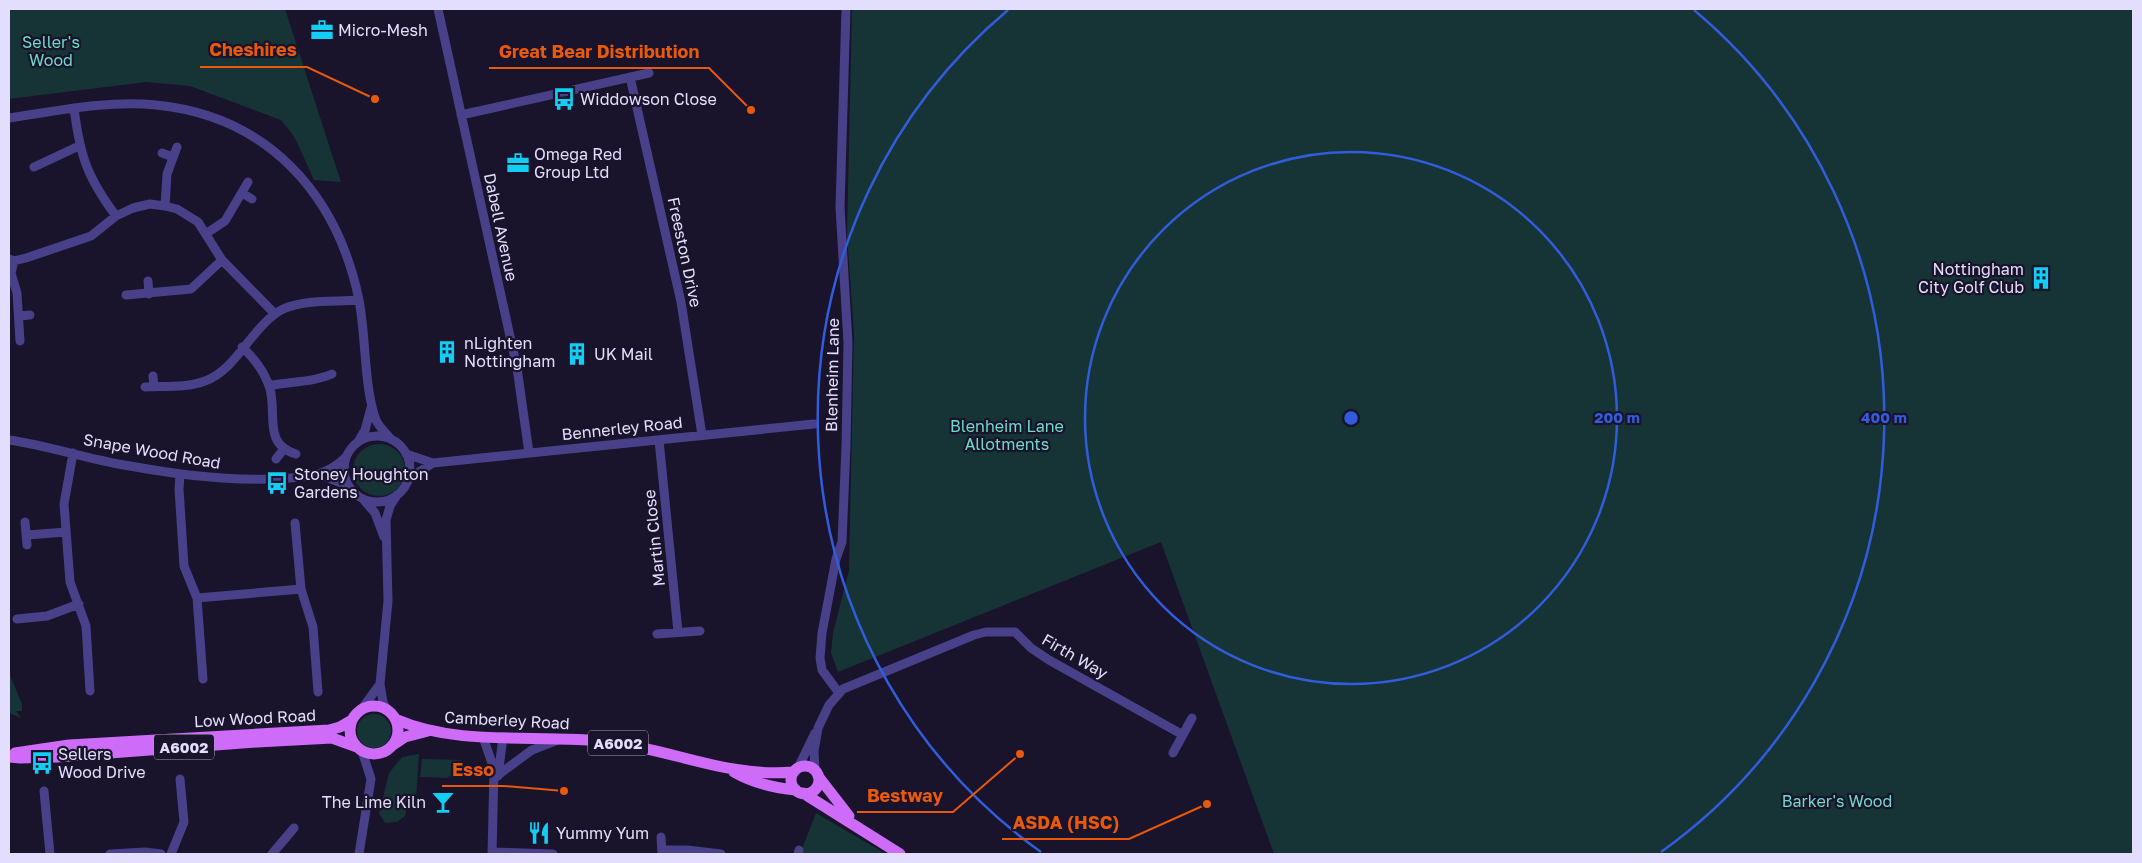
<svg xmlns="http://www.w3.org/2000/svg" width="2142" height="863" viewBox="0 0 2142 863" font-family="'Golos Text',sans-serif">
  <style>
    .green { fill: #163435 }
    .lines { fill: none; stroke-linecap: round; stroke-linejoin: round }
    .minor { stroke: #484088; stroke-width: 9 }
    .major { stroke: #ce6bf8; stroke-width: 11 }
    .ring { fill: none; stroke: #315cdc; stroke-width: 2.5 }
    .labels { text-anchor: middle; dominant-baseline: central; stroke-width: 4.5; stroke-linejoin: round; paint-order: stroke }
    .shield { fill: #19132b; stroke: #a7a1bf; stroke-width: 1 }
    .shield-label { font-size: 15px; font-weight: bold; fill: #e4defe }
    .poi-label { font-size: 16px; fill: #e4defe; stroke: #19132b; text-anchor: start }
    .park-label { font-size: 16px; fill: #6cdcc8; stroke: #19132b }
    .street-label { font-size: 16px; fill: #e4defe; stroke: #19132b }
    .centre { fill: #315cdc; stroke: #19132b; stroke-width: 2.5 }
    .ring-label { font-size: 15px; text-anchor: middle; font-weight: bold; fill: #315cdc; stroke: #19132b; stroke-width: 4.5; stroke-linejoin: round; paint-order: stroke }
    .leader { fill: none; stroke: #e8590c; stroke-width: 2 }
    .callout-dot { fill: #e8590c; stroke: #19132b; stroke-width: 2 }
    .callout-label { font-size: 18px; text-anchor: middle; font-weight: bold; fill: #e8590c; stroke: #19132b; stroke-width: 4.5; stroke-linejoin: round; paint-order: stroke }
  </style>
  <rect width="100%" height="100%" fill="#19132b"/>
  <path class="green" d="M9,9H285L341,182L314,180L295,138L281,120L190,86L146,82L9,99Z
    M852,9H2133V854H1274L1161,542L838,672L831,653L833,633L849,570L854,332L847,236Z
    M353 470a26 26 0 1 1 52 0a26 26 0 1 1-52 0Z
    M9,673L22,704V711H16L21,718L9,713Z
    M357 731a17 17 0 1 1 34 0a17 17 0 1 1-34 0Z
    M419,754L416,799L407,808L405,816L397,822L385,823L379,813L389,773L402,757Z
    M422,759L461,760L459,778H452L449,775L448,778L420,777Z
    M816,813L886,854H800Z"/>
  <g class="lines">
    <path class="minor" d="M438,9L517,368L529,453
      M630,77L681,302L702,435
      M74,108C80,156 87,177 116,216
      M461,115L649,73
      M9,118C57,111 107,100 156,105C267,116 337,193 359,300C366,335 364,389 376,420C379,427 385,432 390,438
      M162,153L173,157
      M34,167L79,146
      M242,193L252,199
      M165,206L167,174L177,147
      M207,233L225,221L248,182
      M9,259L14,261L26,258L91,236L116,216L133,208L150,204L165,206L177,209L198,222L222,260L275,314
      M14,261L11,273L17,293L20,341
      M148,281L149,294
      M126,295L191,289L222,260
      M19,316L30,315
      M242,347C255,359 265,372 270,389C277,415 263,444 296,454
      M153,376L154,387
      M269,386C290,381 312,383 332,374
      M145,387C164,386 187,388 205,381C237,370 252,325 283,309C305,299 335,302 359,300
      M344 469a33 33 0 1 1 66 0a33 33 0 1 1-66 0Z
      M9,440C44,445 78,456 113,463C167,473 220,481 276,479C304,477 325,478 346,457
      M659,440L678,632
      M358,442L365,430L371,408
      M73,453L64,504L70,582L86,626L90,691
      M406,454L433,463L814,424
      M276,459L283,450
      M180,475L179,489L184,566L197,598L203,679
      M321,475L349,486
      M408,479L433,463
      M363,499L375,513L384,537
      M25,522L27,545
      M295,523L301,589L313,627L318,692
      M27,535L66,532
      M197,598L301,589
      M17,619L47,616L79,604
      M657,634L700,631
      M839,693L822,670L820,658L822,633L836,559L842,542L846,446L848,343L840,207L846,9
      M361,710L380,684
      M387,710L383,702L380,684L388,601L386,520L390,506L397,495
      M483,737L494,769L492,854
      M1173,753L1192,718
      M798,768L815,733
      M815,770L814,751L818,728L829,705L843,689L974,635L986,632H1015L1031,648L1049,660L1183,735
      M498,775L532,750L558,740
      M498,776L503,737
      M44,791L50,854
      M661,837L662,854
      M662,850H687L721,854
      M492,852L553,854
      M110,854L145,852L161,854
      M171,854L184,822L180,779
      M272,854L294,828
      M359,854L371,779L362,751
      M798,854L799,850"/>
    <path class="major" d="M350 730a24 24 0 1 1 48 0a24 24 0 1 1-48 0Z
      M395,719C462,748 539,733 610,742C672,750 730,778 793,772
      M393,745L405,737L428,731
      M15,753L69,745L329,730L340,727L352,720
      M9,757L20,758L57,757L257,742L332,738L357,747
      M791 780a14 14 0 1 1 28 0a14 14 0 1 1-28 0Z
      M734,772C753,783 774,788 796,790
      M818,776L849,816
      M803,793L900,854"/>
  </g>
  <g class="ring">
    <circle cx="1351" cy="418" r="266"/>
    <path d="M1041 852A533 533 0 0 1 1008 10M1694 10A533 533 0 0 1 1661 852"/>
  </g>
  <defs>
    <symbol id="office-bare" viewBox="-9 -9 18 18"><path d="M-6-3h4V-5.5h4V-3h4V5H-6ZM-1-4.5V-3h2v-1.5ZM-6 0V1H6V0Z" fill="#13cef4" stroke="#19132b" stroke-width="2.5" paint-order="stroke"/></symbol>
    <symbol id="bus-bare" viewBox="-9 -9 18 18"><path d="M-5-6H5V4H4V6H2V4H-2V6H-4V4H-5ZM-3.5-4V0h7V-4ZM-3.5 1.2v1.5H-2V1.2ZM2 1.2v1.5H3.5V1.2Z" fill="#13cef4" stroke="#19132b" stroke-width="2.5" paint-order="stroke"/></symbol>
    <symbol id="building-bare" viewBox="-9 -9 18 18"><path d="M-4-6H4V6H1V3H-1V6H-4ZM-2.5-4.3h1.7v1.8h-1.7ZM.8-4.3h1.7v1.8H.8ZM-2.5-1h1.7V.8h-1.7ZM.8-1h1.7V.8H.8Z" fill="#13cef4" stroke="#19132b" stroke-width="2.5" paint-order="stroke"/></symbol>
    <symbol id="bar-bare" viewBox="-9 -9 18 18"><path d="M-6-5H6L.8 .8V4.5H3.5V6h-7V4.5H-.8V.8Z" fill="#13cef4" stroke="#19132b" stroke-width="2.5" paint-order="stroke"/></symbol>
    <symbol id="restaurant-bare" viewBox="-9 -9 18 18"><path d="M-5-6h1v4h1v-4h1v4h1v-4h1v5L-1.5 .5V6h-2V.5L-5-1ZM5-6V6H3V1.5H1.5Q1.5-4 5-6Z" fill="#13cef4" stroke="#19132b" stroke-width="2.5" paint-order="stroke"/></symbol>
  </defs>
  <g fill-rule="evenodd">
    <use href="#office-bare" x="306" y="14" width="32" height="32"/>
    <use href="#bus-bare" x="548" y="83" width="32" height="32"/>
    <use href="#office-bare" x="502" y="147" width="32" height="32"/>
    <use href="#building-bare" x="2025" y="262" width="32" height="32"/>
    <use href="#building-bare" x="431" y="336" width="32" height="32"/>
    <use href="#building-bare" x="561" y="338" width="32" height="32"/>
    <use href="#bus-bare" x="261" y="467" width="32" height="32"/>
    <use href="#bus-bare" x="26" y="747" width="32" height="32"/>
    <use href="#bar-bare" x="427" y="786" width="32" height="32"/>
    <use href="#restaurant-bare" x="523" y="817" width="32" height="32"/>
  </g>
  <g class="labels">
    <g class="shield">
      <rect x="588" y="730.5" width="60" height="25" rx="4"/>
      <rect x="154" y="734.5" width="60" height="25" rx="4"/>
    </g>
    <g class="shield-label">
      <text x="618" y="743">A6002</text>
      <text x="184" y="747">A6002</text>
    </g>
    <g class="poi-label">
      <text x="338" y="30">Micro-Mesh</text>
      <text x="580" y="99">Widdowson Close</text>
      <text x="534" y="154">Omega Red<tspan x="534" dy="18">Group Ltd</tspan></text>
      <text x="2024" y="269" text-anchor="end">Nottingham<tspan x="2024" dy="18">City Golf Club</tspan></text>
      <text x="464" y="343">nLighten<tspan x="464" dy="18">Nottingham</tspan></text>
      <text x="594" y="354">UK Mail</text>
      <text x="294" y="474">Stoney Houghton<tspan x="294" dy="18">Gardens</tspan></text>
      <text x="58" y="754">Sellers<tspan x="58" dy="18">Wood Drive</tspan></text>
      <text x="426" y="802" text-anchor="end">The Lime Kiln</text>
      <text x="556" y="833">Yummy Yum</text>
    </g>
    <g class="park-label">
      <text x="51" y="42">Seller's<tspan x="51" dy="18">Wood</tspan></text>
      <text x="1007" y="426">Blenheim Lane<tspan x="1007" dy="18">Allotments</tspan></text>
      <text x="1837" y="801">Barker's Wood</text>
    </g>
    <g class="street-label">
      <text transform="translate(501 227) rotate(78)">Dabell Avenue</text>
      <text transform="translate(685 252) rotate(78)">Freeston Drive</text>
      <text transform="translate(832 375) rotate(-89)">Blenheim Lane</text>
      <text transform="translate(622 428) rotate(-6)">Bennerley Road</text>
      <text transform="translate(152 451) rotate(10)">Snape Wood Road</text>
      <text transform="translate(654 538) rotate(-96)">Martin Close</text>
      <text transform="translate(1075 656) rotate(30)">Firth Way</text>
      <text transform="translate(255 718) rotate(-3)">Low Wood Road</text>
      <text transform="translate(507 720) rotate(3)">Camberley Road</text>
    </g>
  </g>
  <circle cx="1351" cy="418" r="8" class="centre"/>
  <g class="ring-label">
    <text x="1617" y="423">200 m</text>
    <text x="1884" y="423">400 m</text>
  </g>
  <path class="leader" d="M375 99L307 67H200M751 110L709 68H489M564 791L504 786H442M1020 754L953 812H857M1207 804L1129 839H1002"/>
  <g class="callout-dot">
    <circle cx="375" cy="99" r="5"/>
    <circle cx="751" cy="110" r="5"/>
    <circle cx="564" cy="791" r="5"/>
    <circle cx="1020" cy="754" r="5"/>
    <circle cx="1207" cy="804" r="5"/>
  </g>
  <g class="callout-label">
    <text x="253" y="56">Cheshires</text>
    <text x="599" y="58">Great Bear Distribution</text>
    <text x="473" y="776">Esso</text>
    <text x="905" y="802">Bestway</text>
    <text x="1066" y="829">ASDA (HSC)</text>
  </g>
  <rect width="2142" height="863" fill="none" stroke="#e4defe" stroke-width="20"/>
</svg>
